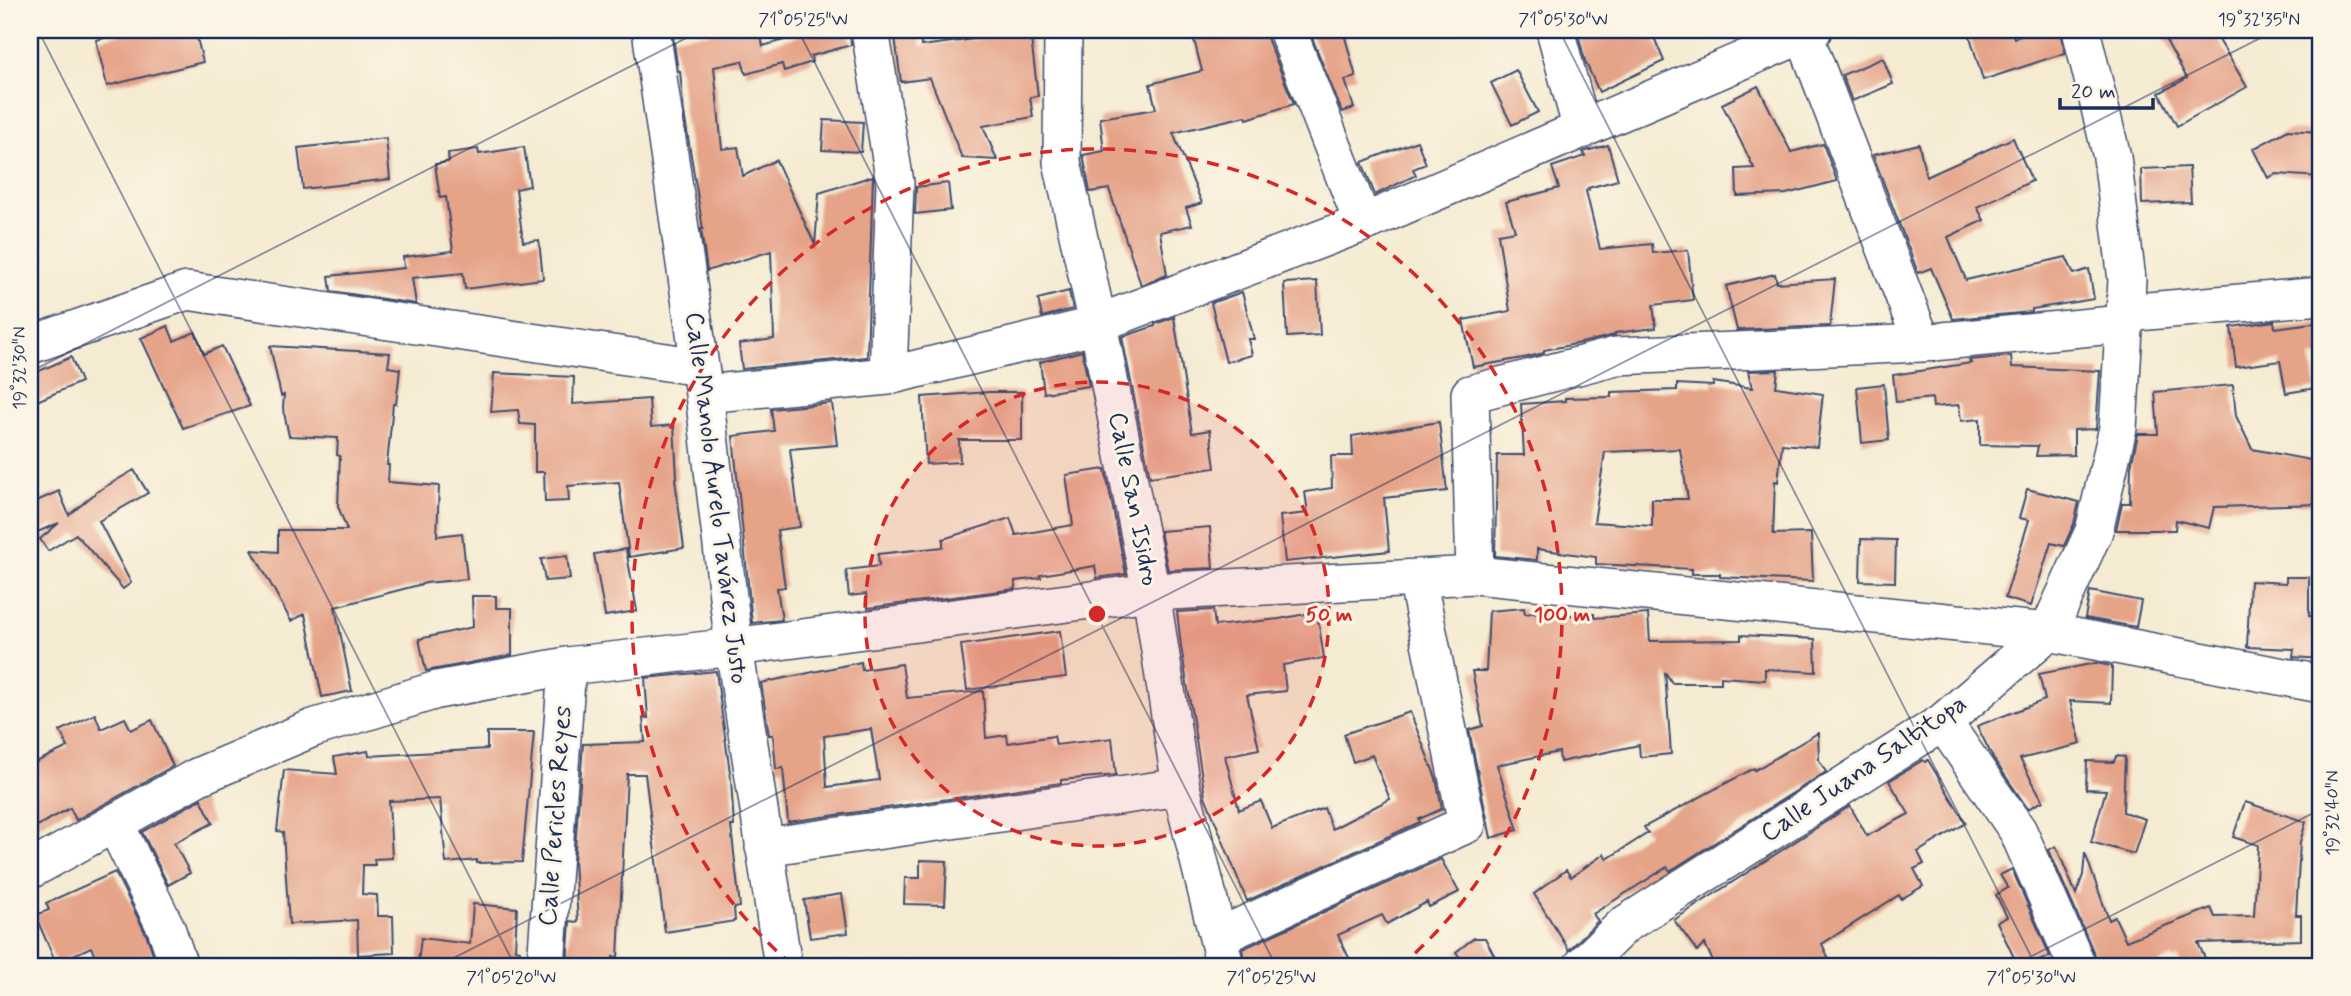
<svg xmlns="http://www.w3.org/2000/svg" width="2351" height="996" viewBox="0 0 2351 996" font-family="Mynerve,sans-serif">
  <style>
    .building { fill: #e5a388; fill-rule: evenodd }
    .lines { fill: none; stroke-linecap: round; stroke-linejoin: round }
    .street-casing { stroke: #3c4b6f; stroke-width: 40 }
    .street { stroke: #fff; stroke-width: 37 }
    .ticks { fill: none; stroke: #1b2f5e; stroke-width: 2; stroke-opacity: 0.45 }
    .ring { fill: none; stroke: #d62828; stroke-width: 3.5; stroke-dasharray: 12 9 }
    .labels { text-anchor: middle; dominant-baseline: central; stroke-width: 6; stroke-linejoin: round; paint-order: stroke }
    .street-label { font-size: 26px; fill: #1b2f5e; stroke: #fcf5e5 }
    .centre { fill: #d62828; stroke: #fcf5e5; stroke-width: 3.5 }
    .ring-label { font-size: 21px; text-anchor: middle; font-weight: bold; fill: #d62828; stroke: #fcf5e5; stroke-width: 6; stroke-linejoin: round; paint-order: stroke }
    .neatline { fill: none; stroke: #1b2f5e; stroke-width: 2.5 }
    .ticks-label { font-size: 18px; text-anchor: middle; fill: #1b2f5e }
  </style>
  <rect width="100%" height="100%" fill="#fcf5e5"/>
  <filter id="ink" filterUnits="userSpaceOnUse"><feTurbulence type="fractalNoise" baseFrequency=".0143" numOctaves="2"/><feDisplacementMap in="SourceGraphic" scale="14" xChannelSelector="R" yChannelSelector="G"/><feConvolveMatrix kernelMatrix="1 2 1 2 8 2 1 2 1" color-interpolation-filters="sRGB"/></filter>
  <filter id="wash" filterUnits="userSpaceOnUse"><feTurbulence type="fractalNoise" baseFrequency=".00686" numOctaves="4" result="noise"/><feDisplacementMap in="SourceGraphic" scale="28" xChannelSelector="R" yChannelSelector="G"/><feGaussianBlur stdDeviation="1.57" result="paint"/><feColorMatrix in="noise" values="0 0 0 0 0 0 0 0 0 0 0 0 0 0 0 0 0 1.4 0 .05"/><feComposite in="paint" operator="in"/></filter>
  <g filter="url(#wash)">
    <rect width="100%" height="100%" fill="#f5ebd2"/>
    <g id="blocks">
      <path class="building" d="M136,30H195L203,62L107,86L96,40Z
        M740,30H760L763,46L819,30H850L851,45L811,56L812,62L784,71L782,64L746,74L742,61L714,67L722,149L738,147L743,176L776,160L815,245L819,193L873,176L867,357L742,369L739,344L774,339L771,251L707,271L701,229H703L684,113L680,71H678L673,37Z
        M989,30H1030L1038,96L1030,97L1033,117L983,126L997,160L962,158L930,78L901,82L895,37L920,34L921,46L990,37Z
        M1233,30H1266L1267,38L1294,104L1247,119L1246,116L1173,133L1202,203L1186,208L1192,225L1160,232L1167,275L1141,285L1109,189L1090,192L1083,155L1104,151L1100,118L1156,109L1150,84L1202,71L1194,40Z
        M1309,30H1343L1356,77L1345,80L1354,108L1342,112Z
        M1577,30H1651L1664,61L1599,92L1585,61Z
        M1968,30H2011L2014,38L2040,30H2061L2065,53L1983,80Z
        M2160,30H2213L2247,87L2177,126L2159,93L2187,78Z
        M1883,58L1893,84L1852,101L1842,75Z
        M1516,70L1538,112L1512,125L1491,83Z
        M1758,86L1791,152L1823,144L1837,181L1786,194L1737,196L1736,169L1754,168L1722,104Z
        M824,120L863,122L861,152L822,150Z
        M2288,130L2321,132V177L2276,174L2268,178L2253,149Z
        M386,138L390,179L303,189L298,148Z
        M2013,138L2032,181L1977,207L1984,220L1948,237L1966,280L2066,257L2074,274L2089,269L2094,299L2032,309V312L1953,319L1931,268L1918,273L1873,155L1919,144L1926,177Z
        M1417,141L1426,164L1413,169L1416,175L1375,195L1362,162Z
        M1608,145L1618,180L1588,188L1589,190L1586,191L1600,249L1652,244L1653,253L1688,250L1693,300L1653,305L1656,328L1615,333V335L1581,343L1544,350V353L1528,357L1473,367L1463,320L1510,311L1498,234L1515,231L1506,202L1559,188L1552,167L1585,156L1583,152Z
        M524,147L530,186L516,189L523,242L539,240L543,279L465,289L463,273L412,278L416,304L331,291L329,276L404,268L403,257L453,251L446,197L440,198L435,164L449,162L448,153L478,149L479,154Z
        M2189,167L2191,202L2142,204L2141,169Z
        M948,183L951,210L915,214L916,187Z
        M1775,274L1777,283L1835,279L1830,326L1737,330L1726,286Z
        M1317,281L1320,335L1287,337L1284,283Z
        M1069,291L1073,309L1042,317L1038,299Z
        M1242,292L1254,339H1248L1252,355L1226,362L1211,303Z
        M1174,317L1192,433L1210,430L1215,468L1150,477L1122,337L1155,326V324Z
        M2274,321L2275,328L2321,322V356L2311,357L2316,388L2286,393L2280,361L2236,367L2231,327Z
        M168,326L174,341L195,332L204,354L222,346L250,406L183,428L141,338Z
        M270,346L390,353L388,367L400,369L396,404H393L387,465H389L388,482L439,486L437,536L462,533L467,579L426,583L335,607L352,691L322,697L305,614L291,621L252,550L278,552V530H347L338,506L340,456L337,455L338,438L289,436L283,408L284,395L281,396Z
        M1082,351L1089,386L1044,393L1040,362Z
        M2011,356L2012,367L2100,371L2096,429L2074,430V455L2036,456L2038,446L1980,445V419L1961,421L1959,405L1933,407L1932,398L1896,402L1893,375L1971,363L1969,360Z
        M71,357L81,382L30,404V375Z
        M1778,370L1776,387L1823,394L1817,447L1782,444L1778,482L1775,481L1773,534L1811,533L1813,581L1720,577V574H1692V569L1596,564V557L1537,549V560L1495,556L1497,455H1524L1521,404L1565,401V398L1611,397V392L1677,390V384L1713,386V382L1752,388L1748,371ZM1680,449L1688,499H1652V526L1594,522L1605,452Z
        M494,373L574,377L573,404L649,399L651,427L674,425L677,478L675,479L684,548L629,557L619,482L568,486L569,501L545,502L544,472H535V425L520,424L518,410L491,412Z
        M1884,384L1889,440L1862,443L1857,387Z
        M2233,385L2236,416L2252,449L2321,462V504L2214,507L2209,528L2176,520L2175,530H2116L2122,503H2130L2131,466L2138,434H2158L2155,392Z
        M989,392H1022V440H959L960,462L926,464L922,397Z
        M832,403L837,445L790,449L800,527L777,530L785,587L777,588L782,620L752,623L733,436L774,431L771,409Z
        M1439,422L1447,491L1384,498L1389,551L1285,562L1280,516L1308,513L1305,492L1332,488L1331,456H1353L1352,436Z
        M1105,469L1126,574L1097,578L1095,566L1040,575L1041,578L1015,581V589L868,608L866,594L849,596L846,570L879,566L878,554L943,547V539L1010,518L1016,535L1073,525L1066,475Z
        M134,470L148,493L99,521L131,583L123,589L76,534L48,551L40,539L59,523L30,535V504L59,491L69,515L98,491Z
        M2027,489L2079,502L2074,524L2064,546L2051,543L2031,606L2005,598L2029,520L2019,518Z
        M1210,527L1213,568L1168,570L1160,531Z
        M1861,539L1896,540L1895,582L1860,581Z
        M626,549L637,611L605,616L594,554Z
        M567,556L570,579L545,581L541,559Z
        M2286,577H2309V616L2321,617V659L2293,657L2294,649L2247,647L2250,581L2286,583Z
        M2090,591L2141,601L2136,627L2085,618Z
        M472,596H496V608H512V655L426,671L419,639L473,627Z
        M1524,608L1525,614L1555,610L1556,616L1594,614V618L1648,614L1650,641L1741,640V635L1815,639L1816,672L1765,669V680L1721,677V683H1672L1665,672L1671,754L1640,757L1639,745L1560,762L1559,752L1497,765L1518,830L1491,838L1469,730L1483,726L1472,671H1486L1489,611Z
        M1213,610L1215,626L1279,619L1317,612L1324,658L1283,665L1286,691L1247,695L1259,749L1225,756L1239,810L1261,801L1272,828L1324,808L1332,829L1390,799L1372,755L1353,762L1344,734L1410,712L1436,778L1442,809L1419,819L1420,822L1247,901L1205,796L1181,646L1177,612Z
        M1060,631L1066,677L967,690L961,645Z
        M861,662L862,670L902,664L907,698L983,691L986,738L1007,735L1008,743L1054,736L1056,745L1112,738L1116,775L1061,780V783L788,822L783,768L776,769L773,735H769L761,683ZM871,729L879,780L827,787L824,736Z
        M2096,663L2112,666L2111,703L2070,701L2081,744L2020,759L2043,801L2028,809L1993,758L1977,726L2045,700L2039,674Z
        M716,671L731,780L734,826H731L740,907L734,908L735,921L665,932L645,774H627L618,957H613V966H567L570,921L578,922L574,861L583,744L645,742L643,718H648L645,678Z
        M95,714L101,729L125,718L131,730L152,720L173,766L76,820L70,808L30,830V765L68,747L60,731Z
        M487,732H534L522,862L477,863V860L446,863L440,799L389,801L392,858L374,859L375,865H363L362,894L377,895L378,916H393L394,953L358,955L357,920L289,924L283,832L277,831L284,770L337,774L334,757L368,751L369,756L487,749Z
        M1818,733L1819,760L1826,772L1670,871L1667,867L1593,914L1598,921L1569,950L1534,894L1566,870L1571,877L1604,854L1607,859L1648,833L1644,827L1754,768L1755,770Z
        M2116,756L2125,757L2123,812L2145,819L2134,854L2091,842L2106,790L2086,789L2087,761L2114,762Z
        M1923,760L1925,762L1928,760L1966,823L1918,852L1924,864L1914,869L1923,886L1901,899L1899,895L1822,944L1832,966H1715L1705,944L1697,951L1674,920L1850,806L1867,836L1909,814L1889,781Z
        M201,799L213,823L174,843L190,873L168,885L142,832Z
        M2245,802L2306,822L2300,842L2296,915H2301V940L2198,943L2206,960L2192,966H2181L2178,958L2173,960L2172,957L2153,966H2098L2096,958L2049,850L2056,846L2076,894L2083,875L2085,853L2109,920L2115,917L2126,941L2211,908L2215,917L2254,916L2258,845L2233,837Z
        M1441,859L1459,892L1429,907L1427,902L1387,924L1382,915L1338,935L1350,960L1337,966H1245L1242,949Z
        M920,860L947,861L945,905L904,904L905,878H920Z
        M2012,869L2050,956L2028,966H2018L1997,922L2007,917L1996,895L2008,888L2000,875Z
        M115,872L147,936L157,966H99L91,947L56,963L35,915L49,910L46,903Z
        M842,894L848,933L810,938L804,900Z
        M473,904L517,908L515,949L520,950L519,966H448L418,963L421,938L470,944Z
        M1474,938H1485L1500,966H1466L1456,952Z"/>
    </g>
  </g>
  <g filter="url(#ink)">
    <use href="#blocks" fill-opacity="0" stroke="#3c4b6f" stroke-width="2"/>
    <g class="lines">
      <defs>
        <path id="street" d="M651,30L704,394L734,647L783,966
          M870,30L895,183L888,376
          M1063,30L1062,162L1098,324L1151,592L1181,787L1225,966
          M1287,30L1363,223
          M1555,30L1582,130
          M1804,35L1922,343
          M2125,313L2321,296
          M30,345L187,291L700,367
          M704,394L888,376L1086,328L1363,223L1813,30
          M1475,575L1470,394L1616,356L1922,343L2123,324
          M1943,722L2018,831L2077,966
          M115,824L166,928L179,966
          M764,847L1181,787
          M30,870L197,777L313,728L437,690L567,666L734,647L1151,592L1475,575L2048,632L2321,684
          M1218,937L1467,824L1417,578
          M546,966L567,666
          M1582,966L1624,925L1943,722L2048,632L2094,531L2118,428L2127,280L2112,157L2081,30"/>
      </defs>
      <use href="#street" class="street-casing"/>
      <use href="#street" class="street"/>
    </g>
  </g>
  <path class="ticks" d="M38,30L515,966M798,30L1276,966M1559,30L2036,966M2319,30L2321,35M30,372L702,30M438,966L2276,30M2012,966L2321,809"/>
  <circle cx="1097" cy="614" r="232" fill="#d62828" fill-opacity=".12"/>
  <g class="ring">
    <circle cx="1097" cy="614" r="232"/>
    <path d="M792 965A465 465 0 1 1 1402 965"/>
  </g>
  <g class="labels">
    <g class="street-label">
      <text transform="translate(716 498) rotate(83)">Calle Manolo Aurelo Tavárez Justo</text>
      <text transform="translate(1133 499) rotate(79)">Calle San Isidro</text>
      <text transform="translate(1864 769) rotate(-34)">Calle Juana Saltitopa</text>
      <text transform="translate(556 816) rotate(-86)">Calle Pericles Reyes</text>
    </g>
  </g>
  <circle cx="1097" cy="614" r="10" class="centre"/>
  <g class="ring-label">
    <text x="1329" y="621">50 m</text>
    <text x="1562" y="621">100 m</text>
  </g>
  <rect width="2351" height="996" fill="none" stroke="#fcf5e5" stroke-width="77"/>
  <path d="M2060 98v10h93v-10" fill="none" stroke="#1b2f5e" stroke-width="3.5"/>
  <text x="2071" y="98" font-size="21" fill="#1b2f5e" stroke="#fcf5e5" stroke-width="5" paint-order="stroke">20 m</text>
  <rect x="38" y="38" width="2274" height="920" class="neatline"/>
  <g class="ticks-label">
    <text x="803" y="25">71°05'25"W</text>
    <text x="1563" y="25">71°05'30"W</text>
    <text x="2259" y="25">19°32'35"N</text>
    <text transform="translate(19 368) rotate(-90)" y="6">19°32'30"N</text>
    <text transform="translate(2332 813) rotate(-90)" y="6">19°32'40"N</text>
    <text x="511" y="983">71°05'20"W</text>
    <text x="1271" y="983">71°05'25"W</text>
    <text x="2031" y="983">71°05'30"W</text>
  </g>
</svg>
